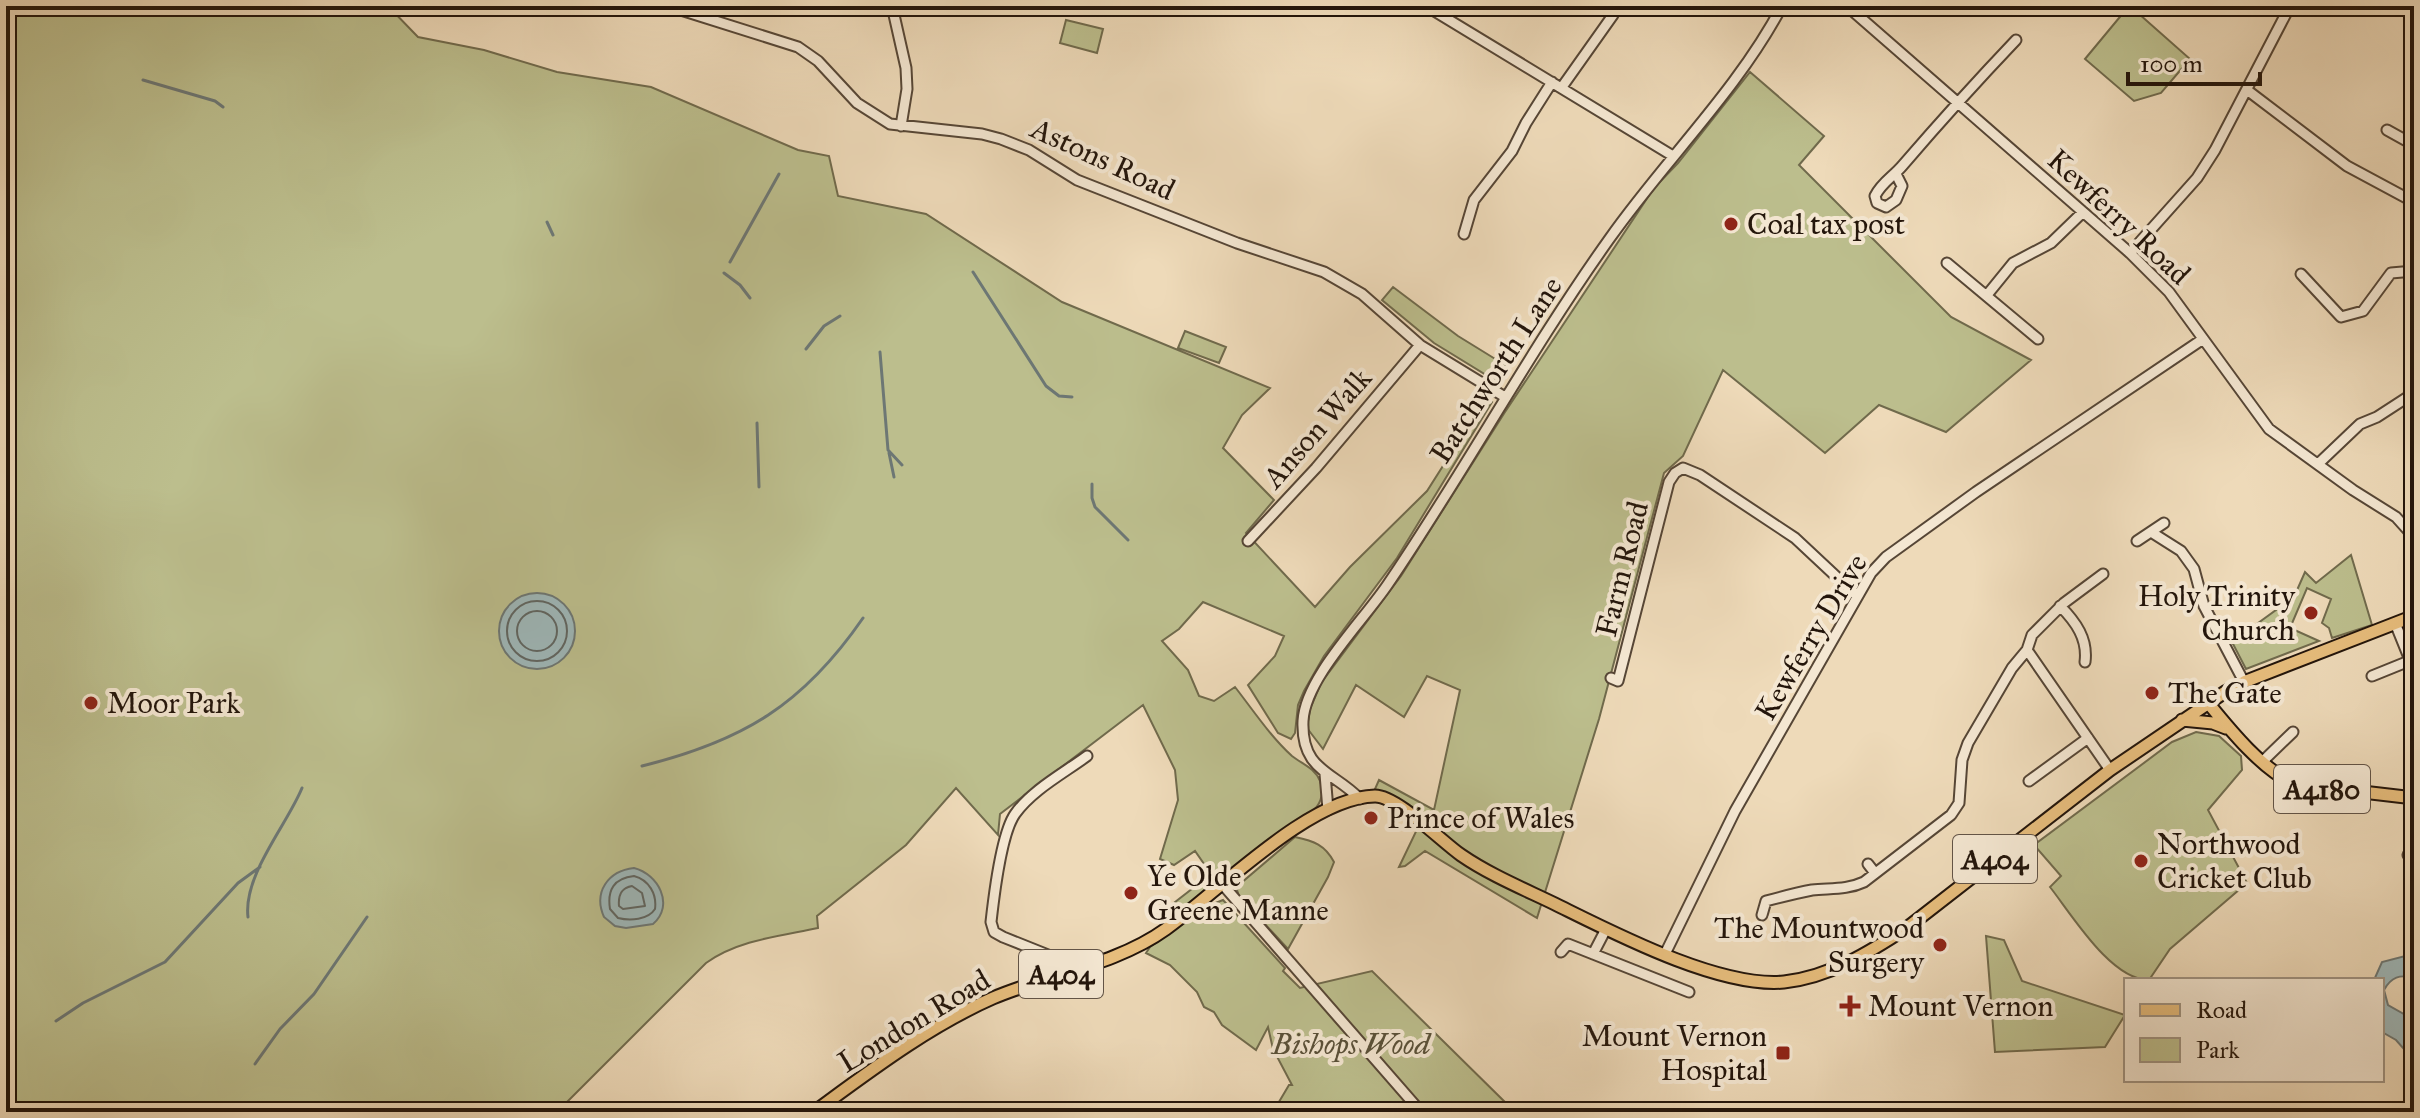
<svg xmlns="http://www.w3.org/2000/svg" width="2420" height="1118" viewBox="0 0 2420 1118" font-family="'IM FELL Great Primer',serif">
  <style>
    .green { fill: #bcbe8d; stroke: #706a4c; stroke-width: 2 }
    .water { fill: #9eb8ba; stroke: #6d7774; stroke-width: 2 }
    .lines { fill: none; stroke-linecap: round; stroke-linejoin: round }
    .shore { stroke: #606662; stroke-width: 2 }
    .stream { stroke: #6d7774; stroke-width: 3 }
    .minor-casing { stroke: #564636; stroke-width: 13 }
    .major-casing { stroke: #23150b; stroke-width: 15 }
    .minor { stroke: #f4e7d2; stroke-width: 9 }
    .major { stroke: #e7bd7c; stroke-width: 11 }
    .poi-dot { fill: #8f2418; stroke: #f4e7d2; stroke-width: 3 }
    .labels { text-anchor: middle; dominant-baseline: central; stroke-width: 8; stroke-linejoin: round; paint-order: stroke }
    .shield { fill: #f4e7d2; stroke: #625447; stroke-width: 2 }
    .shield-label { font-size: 28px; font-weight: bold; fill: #23150b }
    .street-label { font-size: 30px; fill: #23150b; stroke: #f4e7d2 }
    .poi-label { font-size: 30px; fill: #23150b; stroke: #f4e7d2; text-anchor: start }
    .park-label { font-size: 30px; font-style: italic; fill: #595038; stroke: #f4e7d2 }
  </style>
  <rect width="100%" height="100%" fill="#eedab9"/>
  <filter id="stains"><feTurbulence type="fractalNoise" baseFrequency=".0025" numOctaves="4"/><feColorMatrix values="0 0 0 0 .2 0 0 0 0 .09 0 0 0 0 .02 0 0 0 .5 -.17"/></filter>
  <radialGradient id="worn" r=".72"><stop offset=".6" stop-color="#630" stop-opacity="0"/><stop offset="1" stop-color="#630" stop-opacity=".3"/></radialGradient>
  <path class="green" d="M6,6H388L418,37L484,50L557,72L651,87L798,150L829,156L838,196L926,214L1062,302L1270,388L1242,415L1223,448L1274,500L1246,533L1315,607L1350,567L1427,491L1474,417L1476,392L1492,402L1397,558L1324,656L1304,691L1298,705L1295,733L1291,739L1278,733L1248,685L1275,656L1284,636L1203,602L1179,629L1162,641L1188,670L1199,696L1214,701L1235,687C1253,710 1270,736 1292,756C1302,764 1315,768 1320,781C1324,791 1322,802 1314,810L1170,920L1161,913L1211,874L1195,851L1174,865L1160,859L1178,800L1175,770L1143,705L1000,814L998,835L956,788L906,845L817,916L818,928C780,936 738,940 706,963L557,1112H6Z
    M2118,6H2130L2190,59L2161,93L2134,101L2085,59L2124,12Z
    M1066,20L1103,29L1097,53L1060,43Z
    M1750,72L1824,136L1799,165L1951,317L2031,360L1946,432L1879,405L1825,453L1723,370L1683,456L1664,473L1599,719L1537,918L1425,851L1405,866L1399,867L1423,817L1375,789L1379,780L1434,810L1460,690L1427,676L1404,717L1356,685L1323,749L1307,728L1310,709L1321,683L1401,576L1505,412L1654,188L1678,163Z
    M1393,287L1458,336L1505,365L1496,381L1434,343L1382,300Z
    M1185,331L1226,347L1219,363L1178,348Z
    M2351,555L2372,625L2332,638L2329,628L2322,623L2331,599L2307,588L2290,628L2319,641L2246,669L2232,642L2294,597L2305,572L2316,583Z
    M2196,732L2219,736L2241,756L2242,770L2208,810L2247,883L2170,949L2149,980C2111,980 2072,915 2050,887L2061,876L2034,845L2172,742Z
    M1295,837C1314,841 1325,845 1334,862L1328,877L1288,949L1239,896L1237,890L1240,884Z
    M1223,900L1285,968L1283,971L1300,988L1372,971L1508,1105L1532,1112H1273L1289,1085H1292L1273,1049L1268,1027L1256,1050L1222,1025L1214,1012L1204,1007L1197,992L1170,965L1146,953L1150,947L1208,906Z
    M1986,936L2004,940L2022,981L2125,1015L2105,1047L1995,1052Z"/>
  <path class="water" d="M499 631a38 38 0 1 1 76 0a38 38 0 1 1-76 0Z
    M634,868C658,874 675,905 653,924L626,928L615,926L604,917C593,892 608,871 634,868Z
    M2409,955L2414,957V978C2400,974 2391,977 2384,990L2388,1005L2409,1017L2413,1022L2410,1033L2414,1037V1057H2411L2396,1040L2382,1032V980H2374L2382,962Z"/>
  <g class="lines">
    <path class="shore" d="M507 631a30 30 0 1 1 60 0a30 30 0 1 1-60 0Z
      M517 631a20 20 0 1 1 40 0a20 20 0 1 1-40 0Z
      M634,876C649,880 657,894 655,909C648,920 630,921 618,918L610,909C607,890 614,878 634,876Z
      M632,886L642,893L645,906L623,909L619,906C618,895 621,888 632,886Z"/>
    <path class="stream" d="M143,80L215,101L223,107
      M547,222L553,235
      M730,262L779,174
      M973,272L1046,386L1059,396L1072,397
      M724,273L740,285L750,298
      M806,349L824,326L840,316
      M880,352L888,450L902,465
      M757,423L759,487
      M889,453L894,477
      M1092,484V498L1095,507L1128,540
      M642,766C743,741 803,705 863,618
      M248,917C243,875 287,825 302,788
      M56,1021L83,1003L165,962L238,883L260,867
      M255,1064L280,1029L314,994L367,917"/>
    <defs>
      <path id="minor" d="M668,6L798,47L818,61L857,103L890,124L982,134L1001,139L1029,150L1077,180L1237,243L1324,272L1362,294L1420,345L1505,397
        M892,6L906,68L907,89L901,126
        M1426,6L1673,156
        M1847,6L2130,253L2169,292L2269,429L2353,490L2396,517L2414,537
        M2190,6H2204
        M1562,87L1613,15
        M2247,90L2347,166L2414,202
        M2387,130L2414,145
        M1896,174L1902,186L1896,200L1886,207L1877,203L1875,196C1882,182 1893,177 1903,165C1940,122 1977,81 2016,40
        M1464,234L1474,200L1512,151L1526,123L1552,82
        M2130,253L2197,178L2215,150L2290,6
        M1947,263L2038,339
        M2301,274L2341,317L2363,311L2391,273L2414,271
        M1987,295L2013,263L2051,243L2083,212
        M2318,464L2360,424L2377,417L2414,393
        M2151,532L2181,551L2194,569L2204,606L2244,682
        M1248,541L1316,468L1420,345
        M2137,541L2164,523
        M2060,606C2076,622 2088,639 2085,662
        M2395,623L2410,660
        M2027,650L2110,770
        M2372,676L2414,659
        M1611,678L1618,681L1669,482L1675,473L1683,468L1700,475L1795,538L1857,596
        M2263,761L2293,732
        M1325,774L1328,810
        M2029,781L2088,738
        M1360,799C1333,771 1301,771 1303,721C1305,678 1364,620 1388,584C1465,471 1530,350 1610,238C1665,160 1737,91 1782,6
        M2408,855L2414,856
        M1868,864L1875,873
        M1223,885L1421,1112
        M1762,915L1766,901C1781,897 1796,893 1812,890C1830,888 1847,890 1864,882L1951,815L1959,803L1962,760L1968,743L2012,668L2027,650L2032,635L2064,603L2103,574
        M1561,952L1568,944L1689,992
        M1593,954L1606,929
        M1665,954L1735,811L1871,573L1886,557L1976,492L2203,339
        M1068,972L1063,961L1003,937L994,932L991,922C994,895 1001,834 1015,814C1032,790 1064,773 1087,756"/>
      <path id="major" d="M2209,704C2231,731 2262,769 2294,784L2414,798
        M2182,720L2213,723L2226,728
        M814,1112C870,1071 929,1026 993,998C1049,974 1116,965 1166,929C1219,891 1310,797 1375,796C1397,796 1441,841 1461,855C1490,875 1524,889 1555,904C1614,933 1719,988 1784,982C1830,977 1870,952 1908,927L2110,770L2225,692L2244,682L2414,616"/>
    </defs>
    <use href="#minor" class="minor-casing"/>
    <use href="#major" class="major-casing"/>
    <use href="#minor" class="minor"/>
    <use href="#major" class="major"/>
  </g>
  <g class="poi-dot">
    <circle cx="1731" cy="224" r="8"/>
    <circle cx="2311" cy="613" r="8"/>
    <circle cx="2152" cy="693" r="8"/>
    <circle cx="91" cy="703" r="8"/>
    <circle cx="1371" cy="818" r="8"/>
    <circle cx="2141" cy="861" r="8"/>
    <circle cx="1131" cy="893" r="8"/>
    <circle cx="1940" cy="945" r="8"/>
    <path d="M1846 994h8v8h8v8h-8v8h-8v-8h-8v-8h8z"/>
    <rect x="1775" y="1045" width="16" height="16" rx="4"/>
  </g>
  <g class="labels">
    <g class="shield">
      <rect x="2274" y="765" width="96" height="48" rx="6"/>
      <rect x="1953" y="835" width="84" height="48" rx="6"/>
      <rect x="1019" y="950" width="84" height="48" rx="6"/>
    </g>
    <g class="shield-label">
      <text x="2322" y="789">A4180</text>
      <text x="1995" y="859">A404</text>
      <text x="1061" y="974">A404</text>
    </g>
    <g class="street-label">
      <text transform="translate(1103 159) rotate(25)">Astons Road</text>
      <text transform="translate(2119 217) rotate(43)">Kewferry Road</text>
      <text transform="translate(1496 370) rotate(-57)">Batchworth Lane</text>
      <text transform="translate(1317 428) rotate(-49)">Anson Walk</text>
      <text transform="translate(1622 569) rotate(-76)">Farm Road</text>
      <text transform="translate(1811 637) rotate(-59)">Kewferry Drive</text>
      <text transform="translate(914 1021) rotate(-31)">London Road</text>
    </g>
    <g class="poi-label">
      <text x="1747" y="224">Coal tax post</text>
      <text x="2295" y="596" text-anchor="end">Holy Trinity<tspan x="2295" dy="34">Church</tspan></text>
      <text x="2168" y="693">The Gate</text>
      <text x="107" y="703">Moor Park</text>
      <text x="1387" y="818">Prince of Wales</text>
      <text x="2157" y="844">Northwood<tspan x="2157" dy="34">Cricket Club</tspan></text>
      <text x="1147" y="876">Ye Olde<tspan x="1147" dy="34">Greene Manne</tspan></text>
      <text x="1924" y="928" text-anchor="end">The Mountwood<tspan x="1924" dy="34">Surgery</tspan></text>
      <text x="1868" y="1006">Mount Vernon</text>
      <text x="1767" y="1036" text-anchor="end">Mount Vernon<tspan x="1767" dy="34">Hospital</tspan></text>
    </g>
    <g class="park-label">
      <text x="1351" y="1044">Bishops Wood</text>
    </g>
  </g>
  <rect width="2420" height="1118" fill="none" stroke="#eedab9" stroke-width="32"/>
  <rect x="8" y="8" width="2404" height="1102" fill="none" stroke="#23150b" stroke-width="4"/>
  <rect x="16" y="16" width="2388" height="1086" fill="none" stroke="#23150b" stroke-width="2"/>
  <rect x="2124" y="978" width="260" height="104" fill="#f4e7d2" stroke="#a09382" stroke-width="2"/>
  <rect x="2140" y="1004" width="40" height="12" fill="#e7bd7c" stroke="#a09382" stroke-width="2"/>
  <text x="2196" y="1018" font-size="24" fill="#23150b">Road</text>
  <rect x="2140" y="1038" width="40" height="24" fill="#bcbe8d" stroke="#a09382" stroke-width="2"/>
  <text x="2196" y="1058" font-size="24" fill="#23150b">Park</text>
  <path d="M2128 72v12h132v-12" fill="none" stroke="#23150b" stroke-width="4"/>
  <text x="2140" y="72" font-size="24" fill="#23150b" stroke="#f4e7d2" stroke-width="6" paint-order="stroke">100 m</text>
  <rect width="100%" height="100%" filter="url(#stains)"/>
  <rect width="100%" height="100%" fill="url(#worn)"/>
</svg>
